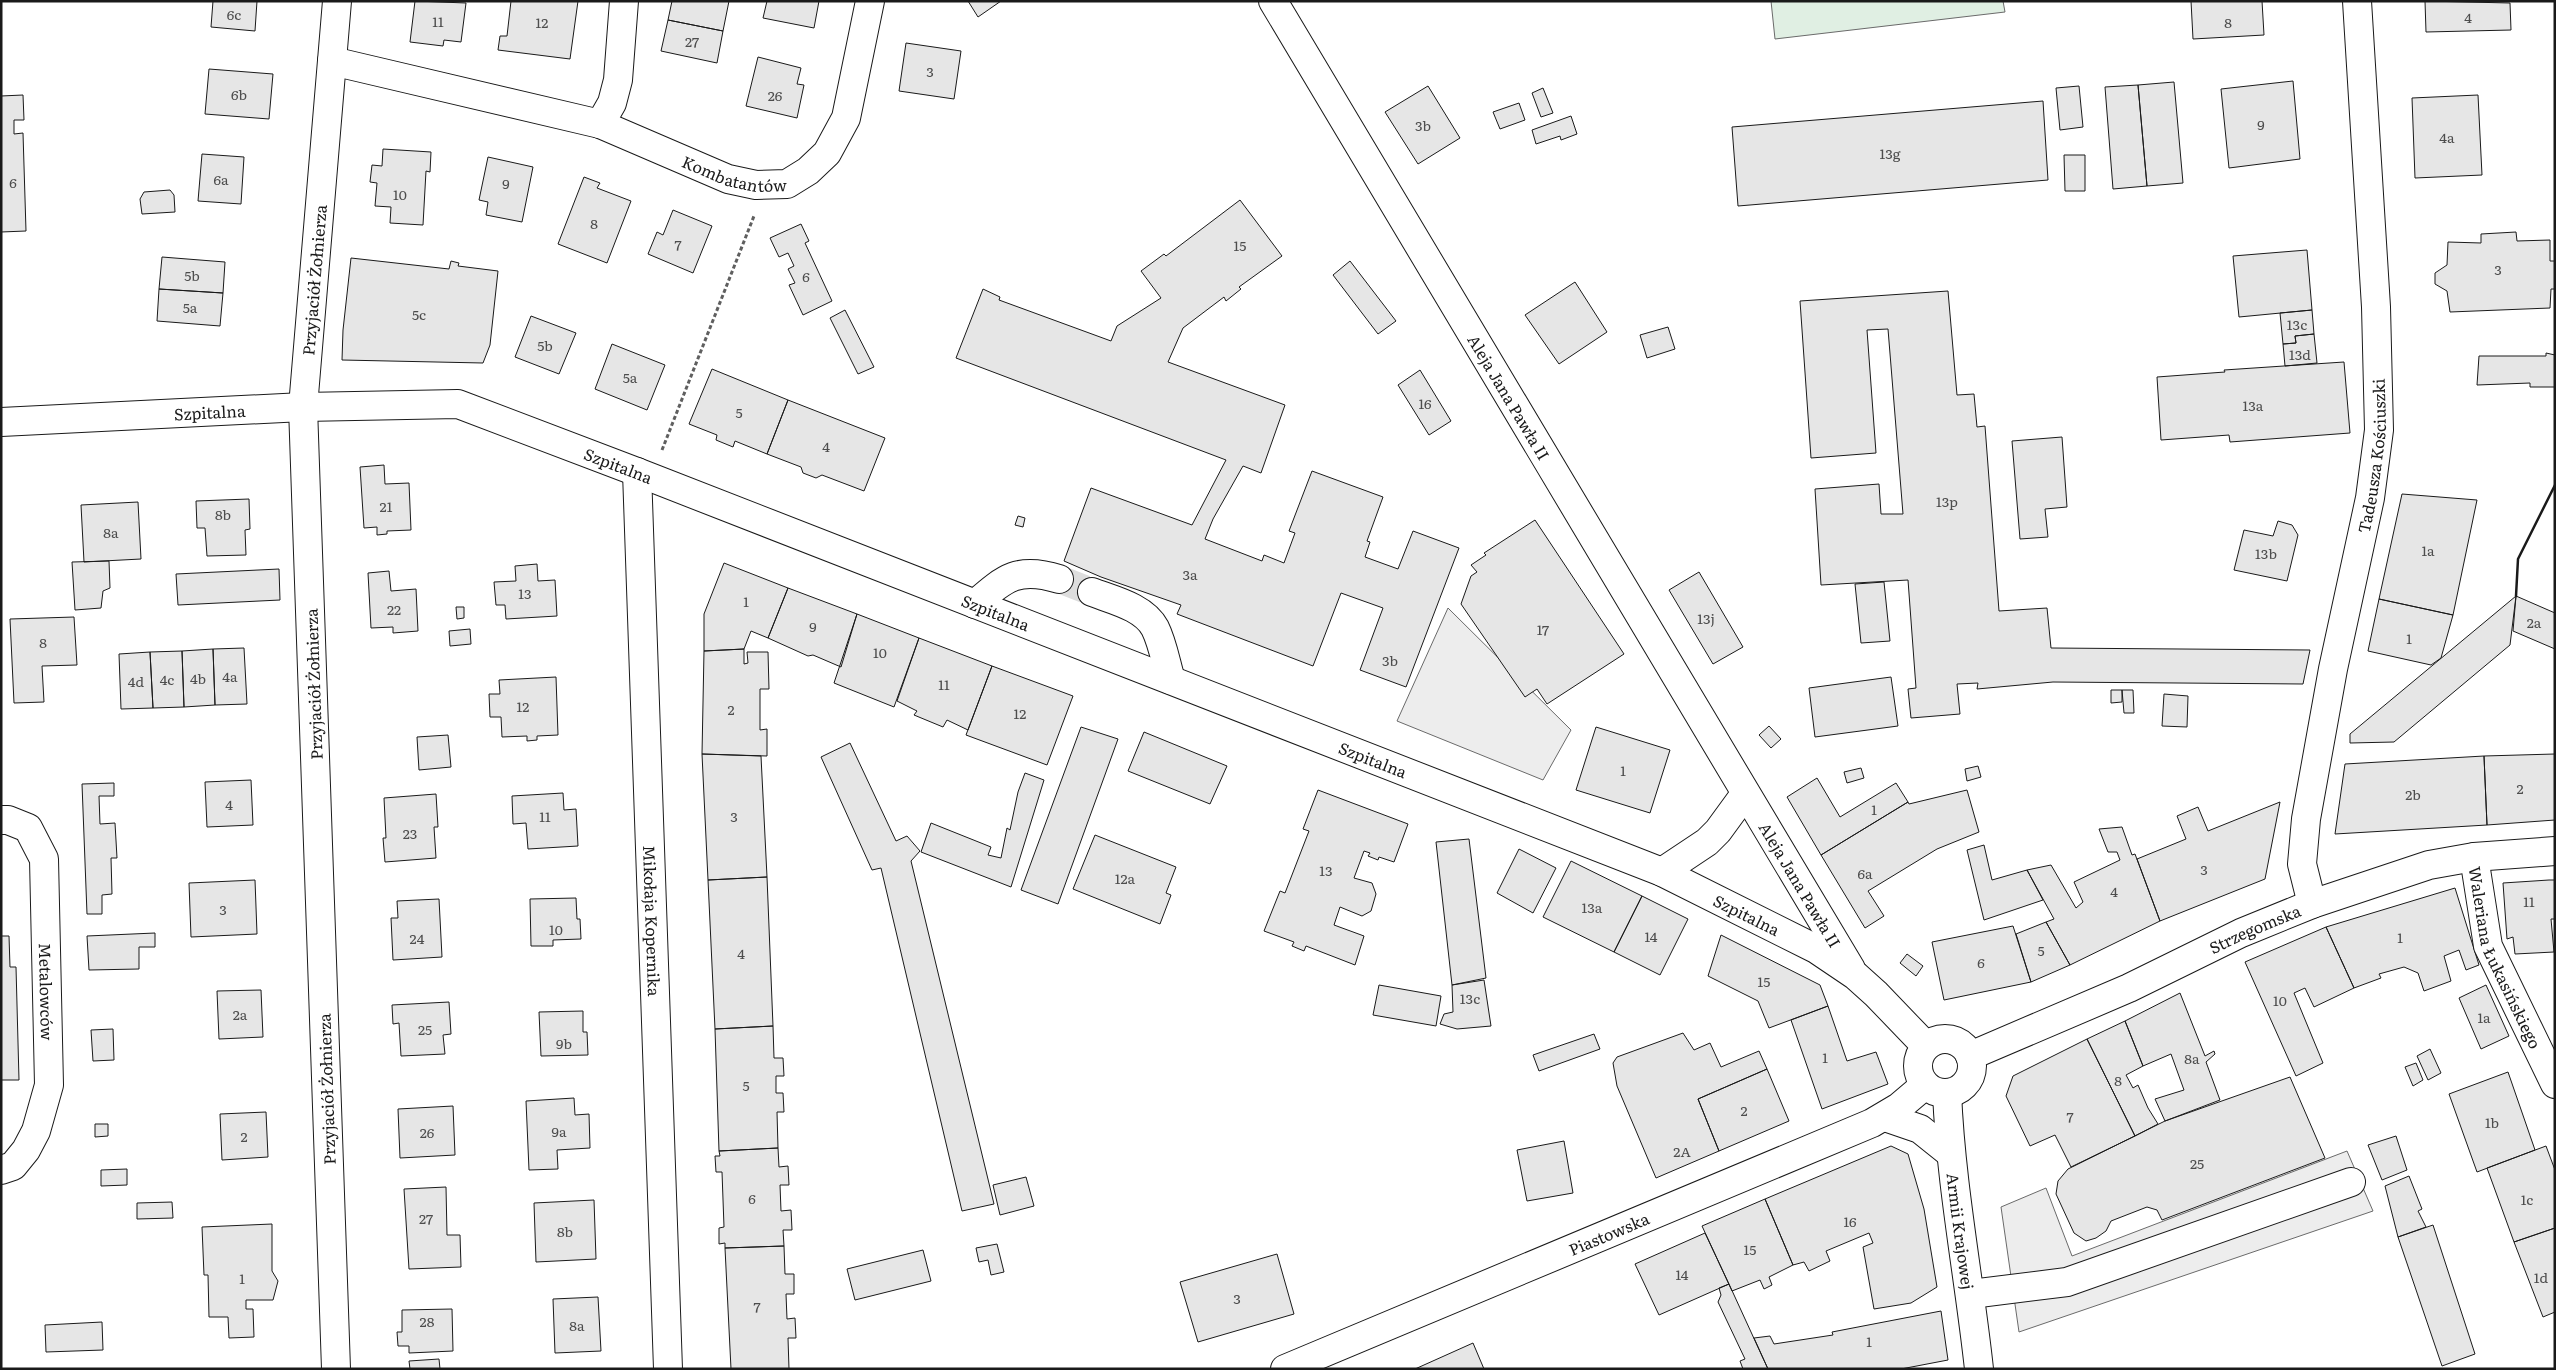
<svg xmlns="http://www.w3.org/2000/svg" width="2556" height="1370" viewBox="0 0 2556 1370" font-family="Literata,serif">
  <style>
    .green { fill: #e0efe3; stroke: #6a6a6a }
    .parking { fill: #ededed; stroke: #6a6a6a }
    .building { fill: #e6e6e6; stroke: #1a1a1a }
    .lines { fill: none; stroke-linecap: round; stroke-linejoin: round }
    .minor-tunnel { stroke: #ddd; stroke-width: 28; stroke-dasharray: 28 14; stroke-linecap: butt }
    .minor-casing { stroke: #1a1a1a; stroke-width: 30 }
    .path { stroke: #5f5f5f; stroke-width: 3; stroke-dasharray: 4 2.5; stroke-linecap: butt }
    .minor { stroke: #fff; stroke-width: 28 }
    .wall { stroke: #1a1a1a; stroke-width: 2.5 }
    .labels { text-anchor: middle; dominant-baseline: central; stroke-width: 4; stroke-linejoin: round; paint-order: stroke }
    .number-label { font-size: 14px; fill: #4d4d4d }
    .street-label { font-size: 16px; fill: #1a1a1a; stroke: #fff }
  </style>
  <rect width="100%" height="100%" fill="#fff"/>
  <path class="green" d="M1771,1H2003L2005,12L1775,39Z"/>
  <path class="parking" d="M1448,608L1571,730L1543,780L1397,721Z
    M2347,1151L2373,1211L2019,1332L2001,1207L2046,1188L2072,1256Z"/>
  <path class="building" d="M213,1H257L255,31L211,27Z
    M415,1L466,3L461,42L444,40L443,46L410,42Z
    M511,1H578L570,59L498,50L500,36H507Z
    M672,1H729L723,31L668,20Z
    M767,1H819L814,28L763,18Z
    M968,1H1001L978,17Z
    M2191,1H2262L2264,35L2193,39Z
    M2425,1L2510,3L2511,30L2426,32Z
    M668,20L723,31L717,63L661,51Z
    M906,43L961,51L954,99L899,91Z
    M758,57L801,68L797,84L804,85L797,118L746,106Z
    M209,69L273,74L269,119L205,114Z
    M2293,81L2300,159L2229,168L2221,89Z
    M2174,82L2183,183L2147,186L2138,85Z
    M2138,85L2147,186L2113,189L2105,87Z
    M1428,86L1460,138L1418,164L1385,112Z
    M2079,86L2083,127L2060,130L2056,88Z
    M1543,88L1553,113L1541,117L1532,93Z
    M23,95L24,120H14V134L23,133L26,231L1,232V96Z
    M2478,95L2482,175L2415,178L2412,98Z
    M2043,101L2048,180L1738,206L1732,127Z
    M1519,103L1525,120L1500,129L1493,112Z
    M1571,116L1577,134L1561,140L1560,136L1536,144L1532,130Z
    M383,149L431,152L430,172L426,171L423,225L390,223L391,207L375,206L377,183L370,182L372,165L382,166Z
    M202,154L244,157L241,204L198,201Z
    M2064,155H2085V191H2065Z
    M488,157L533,167L522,222L486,215L488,202L479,200Z
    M584,177L600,183L597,188L631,201L607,263L558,244Z
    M170,190L174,195L175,212L142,214L140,199L144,192Z
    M1240,200L1282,256L1239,287L1241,289L1226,301L1224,297L1183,328L1168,362L1285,405L1261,473L1243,466L1213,519L1205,539L1262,561L1264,555L1284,563L1295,533L1289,531L1312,471L1383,497L1367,541L1370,542L1365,557L1398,569L1413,531L1459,548L1406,687L1360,670L1383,608L1341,593L1313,666L1177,614L1181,605L1101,577L1064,561L1091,488L1192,525L1226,460L956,358L983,289L1000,297L999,300L1111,341L1117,326L1161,298L1141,271L1164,254L1166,256Z
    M673,210L712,226L693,273L648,254L657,232L663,235Z
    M801,224L809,241L805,243L832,301L803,315L789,285L795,283L788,269L794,266L788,253L779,257L770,238Z
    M2516,232L2517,241L2550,240V261H2555V289H2551L2550,308L2450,312L2447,291L2435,284V273L2447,265L2448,242L2481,243V234Z
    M2307,250L2312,310L2239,317L2233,256Z
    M162,257L225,262L223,293L159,289Z
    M351,258L449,269L451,261L459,263L458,266L498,271L490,345L483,363L342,360L343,330Z
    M1350,261L1396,321L1378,334L1333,275Z
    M1575,282L1607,332L1559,364L1525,315Z
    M159,289L223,293L220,326L157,321Z
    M1948,291L1957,395L1974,394L1977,427L1985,426L1999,611L2047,608L2051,648L2310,650L2303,684L2053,682L1977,689L1978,683L1957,684L1960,714L1911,718L1908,689L1916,688L1908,580L1821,585L1815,489L1879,484L1881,514H1903L1888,329L1867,330L1876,453L1811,458L1800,301Z
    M845,310L874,367L858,374L830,318Z
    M2312,310L2314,334L2295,336L2296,343L2283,344L2280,313Z
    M531,316L576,333L559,374L515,357Z
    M1668,327L1675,349L1647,358L1640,335Z
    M2314,334L2317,363L2285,366L2283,344L2296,343L2295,336Z
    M612,344L665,365L647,410L595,389Z
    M2546,353L2555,355V387H2530V383L2477,385L2479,356H2546Z
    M2344,362L2350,433L2230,442L2229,435L2161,440L2157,377L2225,372L2224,370Z
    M712,369L788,400L767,454L735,441L733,447L716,440L717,435L689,424Z
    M1420,370L1451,421L1429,435L1398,385Z
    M788,400L885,438L864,491L822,475L816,478L803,473L801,467L767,454Z
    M2062,437L2067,507L2045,509L2048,537L2020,539L2012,441Z
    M384,465L385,484L409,483L411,530L387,531V534L377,535V527L364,528L360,467Z
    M2402,494L2477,500L2453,615L2379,599Z
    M249,499L250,529L245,530L246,555L207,556L205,528H197L196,501Z
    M138,502L141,559L84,562L81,505Z
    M1018,516L1025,518L1023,527L1015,525Z
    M1535,520L1624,654L1547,704L1537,689L1525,697L1461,604L1471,576L1477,572L1471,565L1486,555L1484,553Z
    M2278,521L2292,525L2298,535L2287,581L2234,570L2244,530L2273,536Z
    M109,561L110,588L103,591L101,608L75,610L72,562Z
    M724,563L788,588L768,638L751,631L744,649L704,651V614Z
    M537,564L538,581L555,580L557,616L506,619L505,605H496L494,582L516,581L515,566Z
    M279,569L280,600L178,605L176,574Z
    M389,571L391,591L416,589L418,631L393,633V627L371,628L368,573Z
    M1699,572L1743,647L1713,664L1669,590Z
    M1884,582L1890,641L1861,643L1855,584Z
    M788,588L857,614L841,667L813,655L808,656L768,638Z
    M2516,596L2510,645L2394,742L2350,743V734Z
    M2516,596L2555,613V649L2513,631Z
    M2379,599L2453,615L2441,658L2431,665L2368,651Z
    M456,607H464V618L457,619Z
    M857,614L919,638L894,707L834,683Z
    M74,617L77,665L42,666L44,702L14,703L10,619Z
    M470,629L471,644L450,646L449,631Z
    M919,638L992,666L968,730L947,720L943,727L914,715L917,711L897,701Z
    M244,648L247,704L215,705L213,649Z
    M213,649L215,705L184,707L182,651Z
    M744,649V664L748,663L747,652H768L769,689H760V730L767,729V756L702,754L704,651Z
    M182,651L184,707L153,708L150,652Z
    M150,652L153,708L121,709L119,654Z
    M992,666L1073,696L1047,765L966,735Z
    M556,677L558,735L537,736V740L527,741V736L502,737L501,717H490L489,694H500L499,680Z
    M1891,677L1898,726L1815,737L1809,688Z
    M2111,690H2122V702L2111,703Z
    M2122,690H2133L2134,713H2124Z
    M2164,694L2188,696L2187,727L2162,726Z
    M1769,726L1781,739L1771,748L1759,735Z
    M1081,727L1118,739L1058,904L1021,890Z
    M1596,727L1670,750L1650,813L1576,790Z
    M1144,732L1227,766L1210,804L1128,771Z
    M448,735L451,767L419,770L417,737Z
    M850,743L896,841L907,836L920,851L911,861L994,1204L962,1211L881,868L872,870L821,757Z
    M702,754L761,756L767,877L708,880Z
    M2555,754V820L2487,825L2484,756Z
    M2484,756L2487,825L2335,834L2345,764Z
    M1978,766L1981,777L1967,781L1965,769Z
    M1861,768L1864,778L1847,783L1844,772Z
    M1025,773L1044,780L1011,887L921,852L931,823L991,847L988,855L1001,858L1007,828L1010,830L1018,792Z
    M1817,778L1840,817L1896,783L1908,802L1821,855L1787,797Z
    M251,780L253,825L207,827L205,782Z
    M114,783V796H99L100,824L115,823L117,858H111L112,894L102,895V914H87L82,784Z
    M1318,790L1408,824L1394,862L1379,857L1378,860L1368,856L1370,853L1364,851L1354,878L1372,883L1376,894L1371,911L1362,916L1340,907L1334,925L1364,936L1355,965L1306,946L1304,951L1292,946L1294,942L1264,931L1280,891L1285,893L1309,831L1303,829Z
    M1967,790L1979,832L1937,849L1868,891L1884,916L1865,928L1821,855L1908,802L1909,804Z
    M563,793L564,810L576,809L578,846L528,849L526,823L513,824L512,796Z
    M436,794L438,827H434L436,858L385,862L383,838H386L384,798Z
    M2280,802L2265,879L2160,921L2137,859L2186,839L2177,816L2198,807L2208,831Z
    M2122,827L2132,855L2135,854L2160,921L2070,965L2046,922L2054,919L2027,870L2051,865L2076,908L2083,902L2074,882L2120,860L2117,852H2108L2099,829Z
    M1095,835L1176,867L1166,893L1171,895L1160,924L1073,889Z
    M1469,839L1486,978L1452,985L1436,842Z
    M1984,845L1992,880L2027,870L2043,900L1984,920L1967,850Z
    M1519,849L1556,868L1533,913L1497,893Z
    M1571,861L1642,896L1614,952L1543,917Z
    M767,877L773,1026L715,1029L708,880Z
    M255,880L257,934L191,937L189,883Z
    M2549,880H2555V919H2551L2554,952L2515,954L2513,937L2507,939L2503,883Z
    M2455,888L2479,965L2466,970L2459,950L2444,956L2451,981L2424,991L2418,973L2404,967L2379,974L2381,978L2354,988L2326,927Z
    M1642,896L1688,919L1660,975L1614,952Z
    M576,898L577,919H580L581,939L553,940V946H531L530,899Z
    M439,899L442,957L393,960L391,918H398L397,901Z
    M2046,922L2070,965L2031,982L2016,934Z
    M2013,926L2031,982L1944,1000L1932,942Z
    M2326,927L2354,988L2314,1007L2305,988L2294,993L2323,1063L2296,1076L2245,962Z
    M155,933V947H139V969L89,970L87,936Z
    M1721,935L1820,985L1828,1006L1769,1028L1758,1001L1708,976Z
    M1,936H9L10,967H16L19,1080H1Z
    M1907,954L1923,966L1916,976L1900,963Z
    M1484,980L1491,1026L1457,1029L1440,1024L1444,1014L1453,1012L1452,985Z
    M1379,985L1441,996L1436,1026L1373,1015Z
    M2486,985L2509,1036L2481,1049L2459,998Z
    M261,990L263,1037L219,1039L217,991Z
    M2180,993L2205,1056L2214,1051L2215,1054L2206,1062L2220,1100L2165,1121L2155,1099L2184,1090L2171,1054L2143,1066L2125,1021Z
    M449,1002L451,1034L443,1035L445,1054L401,1056L399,1023L393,1024L392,1005Z
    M1828,1006L1847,1061L1876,1052L1888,1084L1822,1109L1791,1020Z
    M583,1011V1032H587L588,1055L541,1056L539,1012Z
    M2125,1021L2143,1066L2126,1075L2133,1088L2138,1085L2148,1108L2158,1124L2135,1136L2087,1039Z
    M773,1026L774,1058H783L784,1076H776V1093H783L784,1112H777L778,1148L719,1151L715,1029Z
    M113,1029L114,1060L93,1061L91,1030Z
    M1683,1033L1694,1050L1710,1043L1721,1067L1759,1051L1767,1069L1698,1099L1719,1151L1656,1178L1617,1086L1613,1063L1617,1057Z
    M1594,1034L1600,1049L1539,1071L1533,1055Z
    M2087,1039L2135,1136L2071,1167L2055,1135L2030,1146L2006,1096L2013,1076Z
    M2430,1049L2441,1073L2428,1080L2417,1056Z
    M2416,1063L2423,1080L2413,1086L2405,1067Z
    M1767,1069L1789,1121L1719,1151L1698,1099Z
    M2508,1072L2535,1150L2477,1172L2449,1094Z
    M2290,1077L2325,1158L2162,1220L2157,1210L2147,1207L2111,1221L2106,1231L2096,1238L2086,1241L2074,1233L2056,1194L2058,1181L2068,1169L2165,1121Z
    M574,1098L575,1115L589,1114L590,1148L557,1150L558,1169L529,1170L526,1101Z
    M453,1106L455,1155L400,1158L398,1109Z
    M266,1112L268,1157L222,1160L220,1114Z
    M95,1124H108V1136L95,1137Z
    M2396,1136L2407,1170L2382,1180L2368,1145Z
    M1564,1141L1573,1193L1527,1201L1517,1150Z
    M1891,1146L1908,1154L1924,1209L1937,1287L1911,1303L1874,1309L1863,1247L1873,1243L1869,1233L1826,1251L1830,1261L1809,1271L1804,1262L1793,1265L1765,1199Z
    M2546,1146L2555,1170V1228L2514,1242L2487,1168Z
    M778,1148L779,1167L788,1166L789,1185H780L781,1211L791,1210L792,1230H783L784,1246L725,1248V1243L719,1244V1228L724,1227L722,1172H716L715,1156H720L719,1151Z
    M127,1169V1185L101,1186V1170Z
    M2409,1176L2422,1209L2418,1211L2426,1227L2398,1237L2385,1186Z
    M1026,1177L1034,1206L1000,1215L993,1185Z
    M446,1187L447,1235H460L461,1267L409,1269L404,1189Z
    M1765,1199L1793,1265L1769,1277L1772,1285L1764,1289L1760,1280L1732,1291L1702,1226Z
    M594,1200L596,1259L536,1262L534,1203Z
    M172,1202L173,1218L137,1219V1203Z
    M272,1224V1271L278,1281L273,1300H246V1309H253L254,1337L229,1338L228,1317H209L208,1275H204L202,1227Z
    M2433,1225L2475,1354L2442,1366L2398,1237Z
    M2555,1228V1312L2543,1317L2514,1242Z
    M1705,1233L1729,1284L1659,1315L1635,1264Z
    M997,1244L1004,1272L991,1275L988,1260L979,1262L976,1248Z
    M784,1246L785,1274H794V1294H786L787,1319L795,1318L796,1338H788L789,1369H731L725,1248Z
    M923,1250L931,1281L855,1300L847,1269Z
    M1277,1254L1294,1314L1198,1342L1180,1282Z
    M1729,1284L1762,1356L1768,1369H1743L1740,1361L1745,1359L1718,1302L1721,1295L1719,1288Z
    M598,1297L601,1351L555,1353L553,1299Z
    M452,1309L453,1351L409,1353V1346H398L397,1332H402V1310Z
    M1941,1311L1948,1360L1901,1369H1768L1754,1338L1770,1336L1774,1344L1833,1335L1832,1332Z
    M102,1322L103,1350L46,1352L45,1325Z
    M1473,1343L1484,1369H1415Z
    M439,1359L440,1369H410L409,1361Z"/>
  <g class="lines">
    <path class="minor-tunnel" d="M1059,579L1092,592"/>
    <defs>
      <g id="minor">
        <path id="s1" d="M1273,1L1851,969"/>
        <path id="s2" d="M332,61L600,124L728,179L756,185L787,184L808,171L827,153L846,118L870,1"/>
        <path d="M600,124L612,103L618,80L624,1"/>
        <path id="s3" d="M1,422L303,407L458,404L637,472L1662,872L1816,949L1856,976L1876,994L1926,1046"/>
        <path id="s4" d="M637,472L668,1369"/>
        <path d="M1092,592C1113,600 1144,607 1155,628C1163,644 1166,664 1171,680"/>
        <path d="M975,604C1005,578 1018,566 1059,579"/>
        <path id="s5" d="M1,820H8L28,828L44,859L49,1085L36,1131L26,1150L13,1166L1,1170"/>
        <path id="s6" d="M2474,857L2488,946L2555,1084"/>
        <path d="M1662,872L1707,842L1718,831L1745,794"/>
        <path id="s7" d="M2312,904L2302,864L2306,819L2333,669L2370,498L2379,430L2376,307L2357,1"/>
        <circle cx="1945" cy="1066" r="27"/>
        <path id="s8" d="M1970,1056L2129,988L2241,933L2312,904L2429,865L2474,857L2555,851"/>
        <path id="s9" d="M1947,1093C1951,1186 1969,1277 1979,1369"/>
        <path d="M1885,1117L1920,1129L1950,1153"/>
        <path d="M1971,1294L2067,1282L2351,1182"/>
        <path id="s10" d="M336,1369L303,407L337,1"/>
        <path id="s11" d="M1285,1369L1872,1123L1899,1107L1925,1085"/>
      </g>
    </defs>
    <use href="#minor" class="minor-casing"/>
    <path class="path" d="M662,450L754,216"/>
    <use href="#minor" class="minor"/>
    <path class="wall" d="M2516,596L2518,559L2555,485"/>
  </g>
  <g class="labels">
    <g class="number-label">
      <text x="234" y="14">6c</text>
      <text x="2468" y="17">4</text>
      <text x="438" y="21">11</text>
      <text x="542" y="22">12</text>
      <text x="2228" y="22">8</text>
      <text x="692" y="41">27</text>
      <text x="930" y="71">3</text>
      <text x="239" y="94">6b</text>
      <text x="775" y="95">26</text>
      <text x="2261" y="124">9</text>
      <text x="1423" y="125">3b</text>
      <text x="2447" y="137">4a</text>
      <text x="1890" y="153">13g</text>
      <text x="221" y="179">6a</text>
      <text x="13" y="182">6</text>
      <text x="506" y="183">9</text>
      <text x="400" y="194">10</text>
      <text x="594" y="223">8</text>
      <text x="678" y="244">7</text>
      <text x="1240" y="245">15</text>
      <text x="2498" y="269">3</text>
      <text x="192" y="275">5b</text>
      <text x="806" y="276">6</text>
      <text x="190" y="307">5a</text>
      <text x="419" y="314">5c</text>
      <text x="2297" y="324">13c</text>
      <text x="545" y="345">5b</text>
      <text x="2300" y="354">13d</text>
      <text x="630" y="377">5a</text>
      <text x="1425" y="403">16</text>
      <text x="2253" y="405">13a</text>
      <text x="739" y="412">5</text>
      <text x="826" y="446">4</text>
      <text x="1947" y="501">13p</text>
      <text x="386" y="506">21</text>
      <text x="223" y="514">8b</text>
      <text x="111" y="532">8a</text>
      <text x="2428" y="550">1a</text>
      <text x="2266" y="553">13b</text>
      <text x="1190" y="574">3a</text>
      <text x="525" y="593">13</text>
      <text x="746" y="601">1</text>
      <text x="394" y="609">22</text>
      <text x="1706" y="618">13j</text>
      <text x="2534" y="622">2a</text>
      <text x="813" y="626">9</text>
      <text x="1543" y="629">17</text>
      <text x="2409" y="638">1</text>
      <text x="43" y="642">8</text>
      <text x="880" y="652">10</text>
      <text x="1390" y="660">3b</text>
      <text x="230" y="676">4a</text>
      <text x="198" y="678">4b</text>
      <text x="167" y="679">4c</text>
      <text x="136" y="681">4d</text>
      <text x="944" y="684">11</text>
      <text x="523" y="706">12</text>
      <text x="731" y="709">2</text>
      <text x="1020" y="713">12</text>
      <text x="1623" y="770">1</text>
      <text x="2520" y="788">2</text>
      <text x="2413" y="794">2b</text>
      <text x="229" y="804">4</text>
      <text x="1874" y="809">1</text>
      <text x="545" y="816">11</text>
      <text x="734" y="816">3</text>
      <text x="410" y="833">23</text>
      <text x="2204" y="869">3</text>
      <text x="1326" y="870">13</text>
      <text x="1865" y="873">6a</text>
      <text x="1125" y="878">12a</text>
      <text x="2114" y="891">4</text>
      <text x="2529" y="901">11</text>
      <text x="1592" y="907">13a</text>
      <text x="223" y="909">3</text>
      <text x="556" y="929">10</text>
      <text x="1651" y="936">14</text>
      <text x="2400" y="937">1</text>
      <text x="417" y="938">24</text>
      <text x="2041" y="950">5</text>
      <text x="741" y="953">4</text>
      <text x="1981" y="962">6</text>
      <text x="1764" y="981">15</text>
      <text x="1470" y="998">13c</text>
      <text x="2280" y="1000">10</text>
      <text x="240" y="1014">2a</text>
      <text x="2484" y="1017">1a</text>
      <text x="425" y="1029">25</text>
      <text x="564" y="1043">9b</text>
      <text x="1825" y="1057">1</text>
      <text x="2192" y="1058">8a</text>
      <text x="2118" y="1080">8</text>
      <text x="746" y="1085">5</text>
      <text x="1744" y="1110">2</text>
      <text x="2070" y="1116">7</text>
      <text x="2492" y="1122">1b</text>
      <text x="559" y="1131">9a</text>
      <text x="427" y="1132">26</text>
      <text x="244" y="1136">2</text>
      <text x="1682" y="1151">2A</text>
      <text x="2197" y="1163">25</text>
      <text x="752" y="1198">6</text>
      <text x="2527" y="1199">1c</text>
      <text x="426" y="1218">27</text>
      <text x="1850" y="1221">16</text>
      <text x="565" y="1231">8b</text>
      <text x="1750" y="1249">15</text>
      <text x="1682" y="1274">14</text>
      <text x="2541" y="1277">1d</text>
      <text x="242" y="1278">1</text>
      <text x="1237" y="1298">3</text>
      <text x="757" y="1306">7</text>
      <text x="427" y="1321">28</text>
      <text x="577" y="1325">8a</text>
      <text x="1869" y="1341">1</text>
    </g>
    <g class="street-label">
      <text stroke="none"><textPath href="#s2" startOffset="420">Kombatantów</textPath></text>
      <text stroke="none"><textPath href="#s10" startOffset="1090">Przyjaciół Żołnierza</textPath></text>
      <text stroke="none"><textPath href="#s1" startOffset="461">Aleja Jana Pawła II</textPath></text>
      <text stroke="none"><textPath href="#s3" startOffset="209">Szpitalna</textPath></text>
      <text stroke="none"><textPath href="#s7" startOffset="456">Tadeusza Kościuszki</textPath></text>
      <text stroke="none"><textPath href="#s3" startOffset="629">Szpitalna</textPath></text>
      <text stroke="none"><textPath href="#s3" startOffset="1034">Szpitalna</textPath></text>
      <text transform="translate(313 684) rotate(-92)">Przyjaciół Żołnierza</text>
      <text stroke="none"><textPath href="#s3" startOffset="1439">Szpitalna</textPath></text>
      <text stroke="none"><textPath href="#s1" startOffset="1029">Aleja Jana Pawła II</textPath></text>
      <text stroke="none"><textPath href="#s3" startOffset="1844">Szpitalna</textPath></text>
      <text stroke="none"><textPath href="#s4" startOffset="449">Mikołaja Kopernika</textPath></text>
      <text stroke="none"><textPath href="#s8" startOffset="312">Strzegomska</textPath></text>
      <text stroke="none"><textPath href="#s6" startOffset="106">Waleriana Łukasińskiego</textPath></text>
      <text stroke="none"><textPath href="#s5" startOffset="196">Metalowców</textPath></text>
      <text transform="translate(326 1089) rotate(-92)">Przyjaciół Żołnierza</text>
      <text stroke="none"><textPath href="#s9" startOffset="139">Armii Krajowej</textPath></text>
      <text stroke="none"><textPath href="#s11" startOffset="351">Piastowska</textPath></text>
    </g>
  </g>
  <rect width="2556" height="1370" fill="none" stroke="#1a1a1a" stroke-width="5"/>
</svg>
